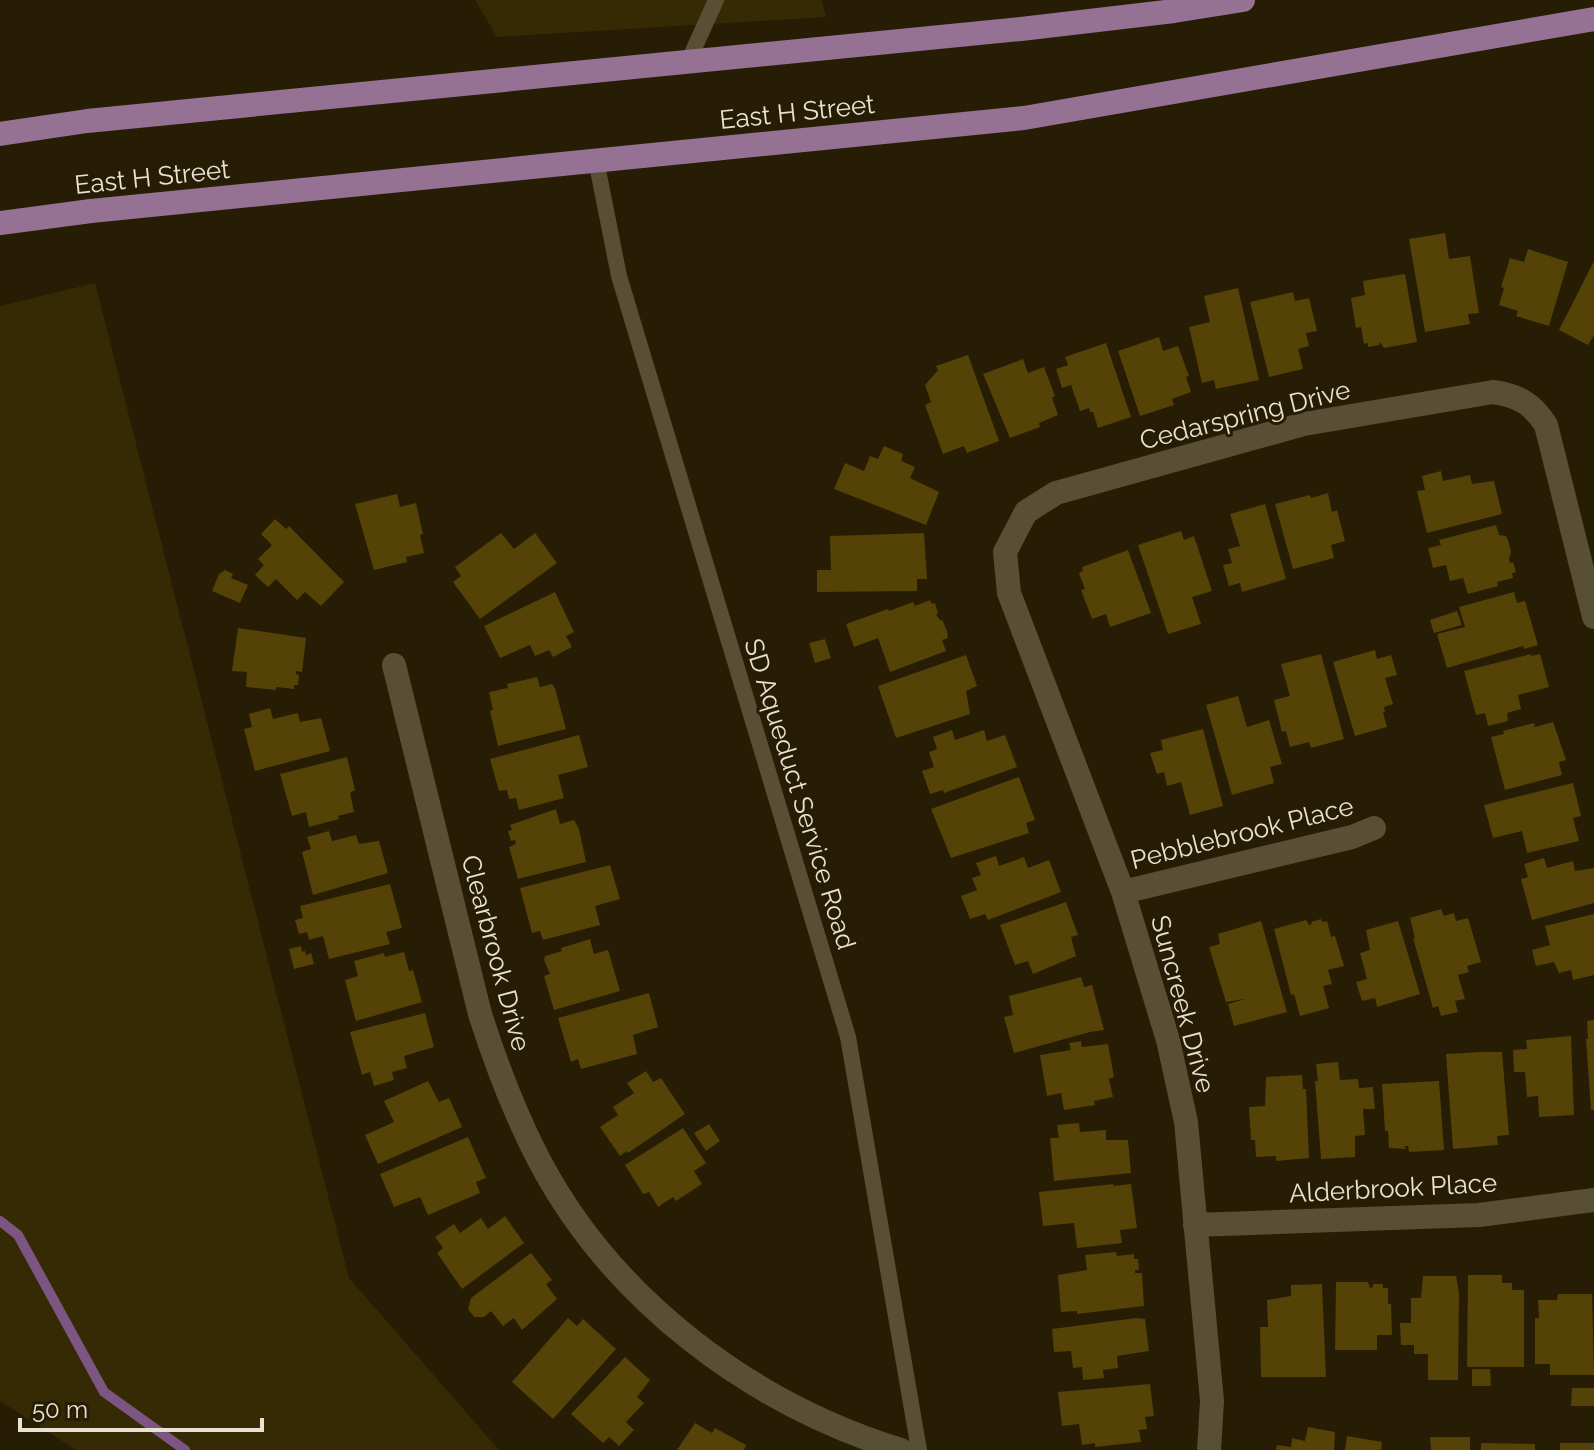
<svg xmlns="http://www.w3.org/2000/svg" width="1594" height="1450" viewBox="0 0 1594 1450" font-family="Raleway,sans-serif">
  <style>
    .grass { fill: #362a05 }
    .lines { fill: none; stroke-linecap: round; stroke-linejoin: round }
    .stream { stroke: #7c5582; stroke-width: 10 }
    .building { fill: #554206 }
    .service { stroke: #594f34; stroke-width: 16 }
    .minor { stroke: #594f34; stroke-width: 24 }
    .primary { stroke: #957193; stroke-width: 24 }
    .labels { text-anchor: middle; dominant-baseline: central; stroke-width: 6; stroke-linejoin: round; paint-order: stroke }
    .street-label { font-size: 26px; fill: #e8e2d3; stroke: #261d04 }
  </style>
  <rect width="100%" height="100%" fill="#261d04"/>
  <path class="grass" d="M475,0H822L826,17L497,37Z
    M95,283L349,1278L499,1450H76L0,1401V306Z"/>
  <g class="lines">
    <path class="stream" d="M0,1221L18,1235L104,1392L185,1450"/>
  </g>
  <path class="building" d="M1445,233L1449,259L1470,256L1479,313L1468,314L1470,324L1425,332L1409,239Z
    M1528,249L1568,262L1549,326L1516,316L1518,311L1499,305L1504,288L1501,287L1510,258L1524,262Z
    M1594,261V335L1588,345L1559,330Z
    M1405,274L1417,342L1384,348L1380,342L1379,345L1368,347V343L1364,344L1361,327L1356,328L1351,298L1365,295L1363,281Z
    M1238,288L1259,380L1216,389L1214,380L1202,383L1189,327L1210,322L1204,296Z
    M1293,292L1295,301L1309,298L1317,331L1306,333L1309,346L1298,349L1303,369L1269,377L1250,302Z
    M1159,337L1163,351L1178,346L1189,376L1186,377L1191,392L1172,399L1174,405L1140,416L1118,351Z
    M1106,343L1131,417L1098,428L1093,412H1090L1089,408L1080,411L1071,385L1062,388L1056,369L1068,365L1065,357Z
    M968,355L999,441L967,453L964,446L943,454L925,405L931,402L925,385L938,370L936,366Z
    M1023,359L1028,373L1044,367L1055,396L1052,398L1058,415L1039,423L1040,427L1010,438L983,374Z
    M884,446L903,454L901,461L915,467L910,478L939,492L926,525L834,489L845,463L864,471L870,456L878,459Z
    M1441,471L1443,481L1470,475L1472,484L1494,481L1502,514L1427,533L1417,491L1425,490L1422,476Z
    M1328,493L1332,512L1337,510L1345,541L1331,545L1334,558L1293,569L1275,504L1310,495L1311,498Z
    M397,494L400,507L416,503L423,534L420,535L424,553L406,557L407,562L374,570L355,504Z
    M1265,504L1286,579L1242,592L1240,583L1229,586L1223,565L1232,563L1228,549L1240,546L1230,514Z
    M275,519L286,529L289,526L344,582L321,606L305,592L297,600L276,579L268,587L255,575L264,565L258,559L272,545L261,534Z
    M1496,525L1499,535L1506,536L1508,540L1511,552L1509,559L1510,563L1513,562L1516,572L1512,573L1513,578L1497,582L1498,586L1468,594L1463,578L1450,581L1446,565L1433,568L1428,548L1441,545L1439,540Z
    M1181,531L1184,540L1194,536L1212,591L1192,597L1201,624L1168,634L1138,545Z
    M501,533L514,549L535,533L557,563L480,619L453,582L461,576L455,567Z
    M924,533L927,579H917V591L817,592V570H831L830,536Z
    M1128,550L1151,613L1110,627L1106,614L1092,619L1081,590L1085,589L1079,573L1083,571L1082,567Z
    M225,570L233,574L231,578L248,585L240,603L212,591L219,574Z
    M555,592L574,632L566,636L572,647L553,657L549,650L535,656L530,645L500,658L484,626Z
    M1514,592L1517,603L1525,601L1538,645L1524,649L1523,646L1447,668L1437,634L1465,627L1459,607Z
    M930,600L932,604L935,603L938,613L936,615L941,621L942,619L947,631L948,638L942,640L946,651L890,672L878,638L854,647L846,624L888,609L889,611L913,602L915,606Z
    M1457,611L1462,625L1434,633L1430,620Z
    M238,628L306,638L302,672L296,671V674L299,675L298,685H294V689L276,687V690L246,687L247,672L232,671Z
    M825,639L831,658L815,663L809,643Z
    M1375,650L1377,659L1391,655L1397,675L1385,678L1393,704L1384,707L1385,712H1383L1387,727L1355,736L1333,662Z
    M1321,654L1344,739L1311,748L1309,742L1290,747L1286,731L1282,732L1274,700L1290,696L1281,664Z
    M1531,654V656L1540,654L1549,687L1518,695L1521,709L1507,713L1508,721L1488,726L1485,713L1476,715L1464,671Z
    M966,655L977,686L966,691L970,714L896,738L878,686Z
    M537,677L540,687L552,684L555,688L566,729L498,746L490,711L493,710L489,692L508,688L507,684Z
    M1238,696L1247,727L1269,720L1282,764L1270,767L1274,783L1232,795L1206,705Z
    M270,708L273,719L298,713L300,722L321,718L330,751L255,771L244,729L252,727L249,714Z
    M1553,722L1566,760L1559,762L1562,775L1505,790L1491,737L1504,734L1503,731L1534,723L1535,727Z
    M1203,729L1223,806L1190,815L1181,782L1167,786L1164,772L1157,774L1150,753L1163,750L1161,740Z
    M952,730L955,740L984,730L987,741L1005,735L1017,767L944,793L943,790L930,794L922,771L934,767L929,752L937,749L933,737Z
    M579,735L588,767L558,775L564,798L519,810L516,798L509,799L507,790L499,791L490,759Z
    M347,757L355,790L350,793L354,812L338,816L339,819L309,827L306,812L292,816L280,774Z
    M1019,777L1035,820L1026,823L1029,833L951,858L931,809Z
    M1573,783L1581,816L1573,818L1579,841L1527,853L1522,831L1493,838L1484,805Z
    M556,809L560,824L574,820L579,829L586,862L518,879L509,847L516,844L515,840L511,841L508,831L512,830L510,825Z
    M329,831L332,841L356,835L359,844L379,841L388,873L313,895L302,852L311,849L307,837Z
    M996,856L999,866L1024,857L1028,868L1049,860L1061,892L988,920L985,914L970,919L961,896L977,890L972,878L981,875L976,863Z
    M1544,858L1547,868L1573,861L1575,871L1594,868V903L1532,920L1521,879L1528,877L1524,864Z
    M610,865L620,899L595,906L600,925L543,940L540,931L532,933L520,888Z
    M390,884L402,928L386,932L390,944L329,959L323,936L309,940L307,932L299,934L295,920L303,918L300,906Z
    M1066,902L1078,935L1071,937L1076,956L1033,974L1028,961L1015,965L1000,925Z
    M1441,909L1444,916L1454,913L1456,921L1468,918L1481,962L1467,966L1469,972L1458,975L1465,999L1455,1001L1458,1012L1441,1016L1438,1006L1433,1008L1413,938H1415L1410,918Z
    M1594,914V975L1573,980L1571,970L1559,973L1554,962L1536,966L1532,950L1550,945L1545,926Z
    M1321,919L1322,922L1327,921L1331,937L1335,936L1344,966L1328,970L1332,984L1323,986L1329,1008L1300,1016L1294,994L1291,995L1274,929L1306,920L1309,925L1312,924L1311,922Z
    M1261,921L1287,1012L1234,1026L1228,1004L1245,999L1226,1002L1209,947L1220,944L1218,934Z
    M1398,921L1420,994L1377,1007L1375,998L1362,1001L1356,982L1367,979L1360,953L1370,950L1366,930Z
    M590,939L594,954L608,950L620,991L554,1010L544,976L550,974L544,960L545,956L562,951L561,948Z
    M301,946L302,952L305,951L306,955L311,953L314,964L294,969L289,949Z
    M404,952L409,971L413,970L422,1002L356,1021L345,980L358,976L354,961L384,953L385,957Z
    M1081,977L1084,987L1092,985L1104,1030L1090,1032L1014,1053L1004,1017L1013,1015L1009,996Z
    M649,993L658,1027L633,1035L637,1054L581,1069L578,1059L571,1062L558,1018Z
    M425,1013L434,1047L404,1056L407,1068L392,1072L394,1080L374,1086L370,1072L362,1075L350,1032Z
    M1594,1020V1110H1591L1586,1039H1588L1587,1021Z
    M1571,1036L1574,1115L1539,1117L1538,1096L1527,1097L1525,1072H1514L1513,1050L1527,1049L1526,1040Z
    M1081,1041L1082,1047L1108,1044L1114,1077L1109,1079L1113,1097L1094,1101L1095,1105L1064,1110L1061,1093L1047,1096L1040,1055L1071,1050L1069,1043Z
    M1482,1052H1502L1509,1135L1497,1136L1498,1145L1453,1149L1446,1054Z
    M1338,1062L1340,1080L1358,1079L1359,1088L1373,1087L1375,1109H1363L1365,1135L1355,1136V1157L1321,1159L1315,1081H1318L1316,1064Z
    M646,1071L653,1082L661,1078L685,1114L628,1153L627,1151L620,1156L600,1127L618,1115L613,1107L634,1093L627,1083Z
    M1302,1075L1303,1089H1306L1309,1158L1276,1161V1156L1256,1157L1255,1140H1251L1249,1107L1265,1106L1266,1077Z
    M428,1081L439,1102L449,1098L462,1127L378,1164L365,1135L394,1122L384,1101Z
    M1439,1081L1444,1150L1409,1152L1408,1146H1405L1406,1149L1389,1148L1388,1131H1385L1382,1084Z
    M1079,1123L1080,1132L1106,1130V1140H1128L1131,1173L1054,1181L1050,1138H1059L1057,1125Z
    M709,1124L720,1141L706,1151L694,1133Z
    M683,1128L706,1163L694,1171L702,1184L676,1201L673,1197L658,1207L649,1192L643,1194L625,1165Z
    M468,1137L486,1178L476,1182L480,1193L428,1215L420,1197L394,1207L380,1174Z
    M1114,1184L1113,1186L1131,1184L1137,1228L1120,1230L1122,1243L1077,1248L1074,1223L1043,1226L1039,1192Z
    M505,1216L524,1243L462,1289L437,1253L443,1248L435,1237L454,1224L460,1233L481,1218L488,1229Z
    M1116,1252L1117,1256L1134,1254V1259H1138L1139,1270H1135V1273H1142L1144,1306L1077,1314V1311L1061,1312L1058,1275L1087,1270L1085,1255Z
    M531,1253L552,1280L546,1284L557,1299L522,1330L514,1318L503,1326L491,1311L484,1317H474L468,1309L471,1298Z
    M1468,1275H1502V1283H1512V1290H1524V1367H1467Z
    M1423,1276H1456L1459,1292L1458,1380H1428V1354H1414V1345H1401L1400,1323H1411V1298H1421Z
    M1336,1282H1368L1370,1288L1373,1287V1284H1383V1288H1388V1304H1391L1392,1335H1377V1350H1335Z
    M1322,1284L1326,1377H1261L1260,1327H1268L1267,1300L1291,1296V1285Z
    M1558,1294H1592L1594,1375H1550V1364H1535V1318H1539L1538,1300H1557Z
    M568,1318L577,1326L583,1319L616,1349L553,1419L512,1382Z
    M1136,1318L1145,1319L1149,1351L1117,1356L1118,1368L1103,1370L1104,1378L1083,1380L1082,1367L1073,1368L1071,1351L1054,1352L1052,1329Z
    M625,1357L650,1380L637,1397L644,1403L626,1422L634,1430L619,1446L609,1437L603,1443L571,1414Z
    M1472,1369H1490L1491,1386H1472Z
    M1150,1384L1154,1416L1145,1417L1147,1429L1139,1430L1141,1442L1095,1447V1443L1082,1445L1079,1424L1062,1426L1058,1392Z
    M1572,1388H1594V1406H1571Z
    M695,1423L712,1433L715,1428L746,1445L744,1450H677Z
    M1308,1427L1335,1432L1334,1450H1276L1277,1445L1291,1447L1292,1438L1305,1441Z
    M1347,1436L1382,1442L1381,1450H1345Z
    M1430,1437H1470V1450H1431Z
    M1481,1443L1535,1444V1450H1481Z
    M1560,1443H1594V1450H1560Z"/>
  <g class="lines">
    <path class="service" d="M688,62L716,0
      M596,160L619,276L848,1037L919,1450"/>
    <path class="minor" d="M394,665L480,1014C496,1064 515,1114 539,1160C613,1301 752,1404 901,1450
      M1123,892L1352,837L1374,828
      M1195,1225L1479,1215L1594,1200
      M1209,1450L1212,1401L1186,1122L1168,1040L1123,892L1009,593L1005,552L1026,512L1056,493L1304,424L1493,392C1517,395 1533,404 1546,425L1594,617"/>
    <path class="primary" d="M0,134L87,121L1021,29L1174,11L1243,0
      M0,223L91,211L1024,118L1594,19"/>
  </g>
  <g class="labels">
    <g class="street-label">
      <text transform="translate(797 112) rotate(-6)">East H Street</text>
      <text transform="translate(152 177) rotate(-6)">East H Street</text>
      <text transform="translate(1245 415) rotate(-14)">Cedarspring Drive</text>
      <text transform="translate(800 794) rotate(73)">SD Aqueduct Service Road</text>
      <text transform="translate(1242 833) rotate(-14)">Pebblebrook Place</text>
      <text transform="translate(496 953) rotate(75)">Clearbrook Drive</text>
      <text transform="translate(1183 1004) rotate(75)">Suncreek Drive</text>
      <text transform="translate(1393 1188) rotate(-3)">Alderbrook Place</text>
    </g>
  </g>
  <path d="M20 1418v12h242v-12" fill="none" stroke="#e8e2d3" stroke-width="4"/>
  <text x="32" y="1418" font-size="24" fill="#e8e2d3" stroke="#261d04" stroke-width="6" paint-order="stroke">50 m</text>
</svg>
